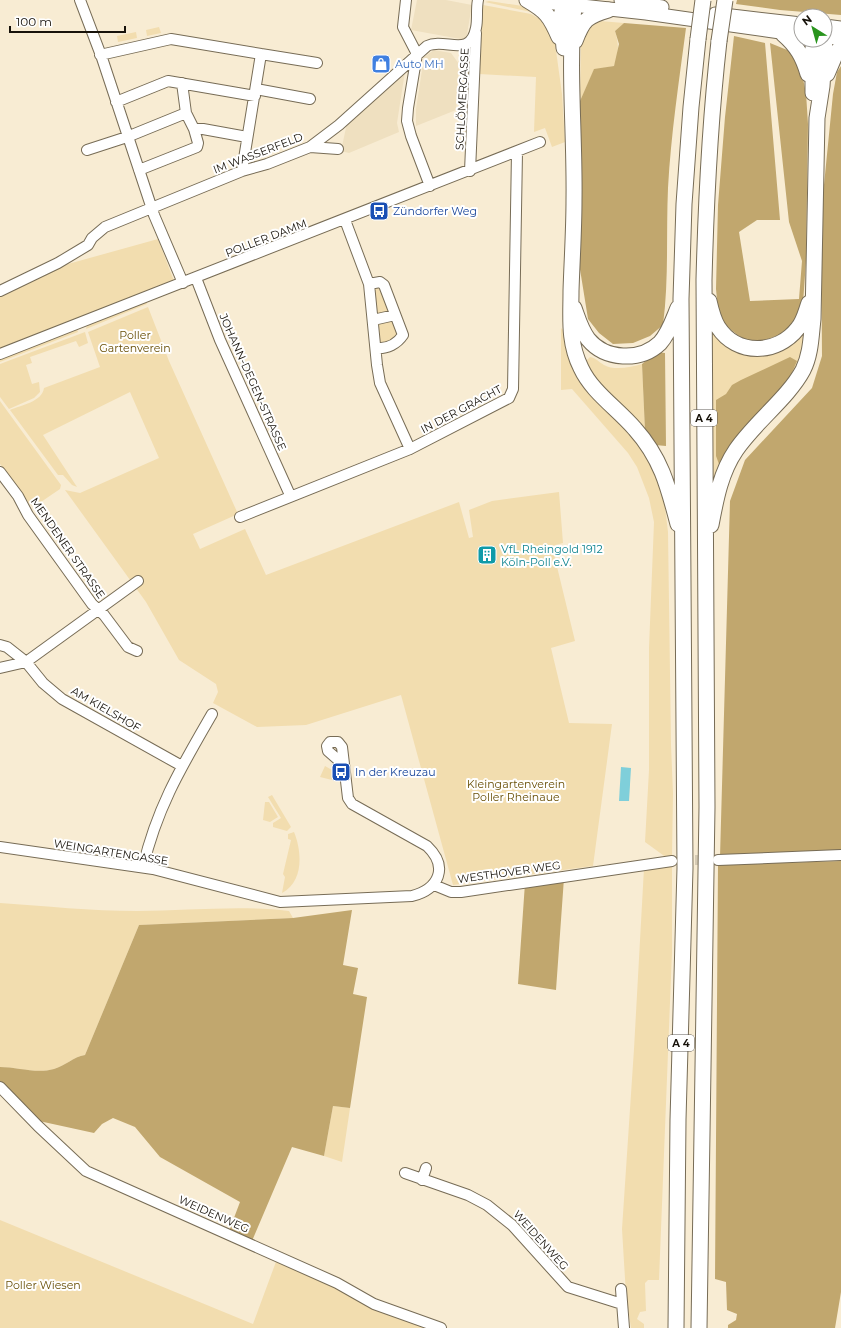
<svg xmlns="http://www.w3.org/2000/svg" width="841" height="1328" viewBox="0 0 841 1328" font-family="Montserrat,sans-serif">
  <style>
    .built { fill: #efe0c0 }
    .green { fill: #f2ddaf }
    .forest { fill: #c1a76e }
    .water { fill: #7fcfda }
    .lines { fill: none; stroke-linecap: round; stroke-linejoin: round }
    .minor-tunnel { stroke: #d6cbb5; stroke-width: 10; stroke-dasharray: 10 5; stroke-linecap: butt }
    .minor-casing { stroke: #776c56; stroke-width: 12 }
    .major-casing { stroke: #776c56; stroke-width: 15 }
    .highway-casing { stroke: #776c56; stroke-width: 17 }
    .minor { stroke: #fff; stroke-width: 10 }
    .major { stroke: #fff; stroke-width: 13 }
    .highway { stroke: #fff; stroke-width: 15 }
    .highway-bridge-casing { stroke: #776c56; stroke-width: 17; stroke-linecap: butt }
    .highway-bridge { stroke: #fff; stroke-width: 15 }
    .labels { text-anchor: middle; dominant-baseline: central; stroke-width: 4; stroke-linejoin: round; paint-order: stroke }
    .shield { fill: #fff; stroke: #5d5954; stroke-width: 1 }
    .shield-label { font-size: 10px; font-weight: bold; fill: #17120a }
    .shop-label { font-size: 11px; fill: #366cbe; stroke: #fff; text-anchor: start }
    .street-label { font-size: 11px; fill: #17120a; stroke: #fff }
    .transit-label { font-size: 11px; fill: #164399; stroke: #fff; text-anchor: start }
    .park-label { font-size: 11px; fill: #694f06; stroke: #fff }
    .culture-label { font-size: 11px; fill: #0d838f; stroke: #fff; text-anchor: start }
  </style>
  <rect width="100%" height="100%" fill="#f8ecd3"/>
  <path class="built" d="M417,0H446L472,5L466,40L411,30Z
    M434,50L451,53L459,64L456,110L416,126V109L424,57Z
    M406,65L397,123L399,132L349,153L341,151L347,123Z"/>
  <path class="green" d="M489,1L529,7L536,13L485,2Z
    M483,5L531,14L545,22L554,36L562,94L565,142L552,147L545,128L534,132L536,77L479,74Z
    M600,21L624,23L615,31C619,44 619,53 614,66L594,70L580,101L581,42L586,25L590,27Z
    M159,27L161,33L147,36L146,30Z
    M136,32L137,38L118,42L117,36Z
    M158,239L174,281L0,351V294L68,264Z
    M380,286L389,311L380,316L376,314L373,287Z
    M146,302L147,304L86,329L87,325Z
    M148,307L169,361L238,514L193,534L200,549L245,529L266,575L459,502L469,538L473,537L469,510L492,501L559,492L563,543L552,546L575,641L551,648L569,723L612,724L593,866L453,885L401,695L306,725L257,727L213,703L218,692L216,684L179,660L146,602L65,490L80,493L159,458L130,392L43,435L77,487L72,485L63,475H58L10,410C21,405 42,402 44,388L100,367L88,332Z
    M392,319L399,334L398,339L380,344L378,341L377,323Z
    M804,324L806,341L798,366L713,484L711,330L751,354Z
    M561,328L565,332L624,426L650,459L664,498L668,532L671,745L673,793L672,858H667L645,842L649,770V648L654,522L649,498L637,467L628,453L572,389L561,390Z
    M77,329L78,332L0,362V358Z
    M85,332L88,343L79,347L76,341L30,357L32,363L26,365L32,384L39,382L40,392L34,398L9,409L0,397V364Z
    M590,357C596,358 599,362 604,365C615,371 631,367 642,364L645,431L595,380L585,362Z
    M0,401L61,485L60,489L35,506L30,505L0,464Z
    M325,766L332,770V780L320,777Z
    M272,795L291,827L287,831L273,827V823L281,818L268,797Z
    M265,802H269L278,817L270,822L263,820Z
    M294,832C302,851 304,882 282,893L285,877L283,874L291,840L288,839V834Z
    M672,864V952L659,1280H648L645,1283L646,1311L640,1312L637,1319L644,1324V1328H631L626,1295L622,1229L634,1049L644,868Z
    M0,903C45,906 91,911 137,911C188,911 239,905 289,911L293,918L139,925L85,1055C73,1057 65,1066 54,1069C36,1074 18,1067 0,1067Z
    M333,1106L350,1108L342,1162L324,1156Z
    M0,1220L253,1324L277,1259L432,1328H0Z"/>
  <path class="forest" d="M737,0H841V15L780,10L736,4Z
    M624,23L686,28C679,81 671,134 668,188C666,234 669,280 663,325L650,336L633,343L613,344L599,333L588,319L579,263L580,101L594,69L614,66L619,44L615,31Z
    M734,36L765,43L780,220H757L739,232L750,301L799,299L802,261L789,222L770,43L792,52L799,60L806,93L808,124L806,261L803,303L794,322L782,334L762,341L744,340L725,325L718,310L716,289L718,205L725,117Z
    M841,66V852L720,857L730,501L745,460L812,388L822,356L821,215L833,94L837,72Z
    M657,352L665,353L666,446L655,445L645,431L642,364Z
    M790,357L797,361L788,382L738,435L719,464L716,456V400L726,394L732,385L741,380Z
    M841,861V1292L835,1328H728V1325L736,1320L737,1314L727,1310L726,1282L715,1279L718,865Z
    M564,878L556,990L518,984L525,883Z
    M352,910L343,965L358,968L353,994L367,997L350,1108L333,1106L324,1156L292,1147L252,1241L229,1231L240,1202L160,1157L135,1127L113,1118L102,1124L94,1133L39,1121L0,1082V1067C18,1067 36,1074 54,1069C65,1066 73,1057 85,1055L139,925L293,918Z"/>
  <path class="water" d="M621,767L631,768L629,801H619Z"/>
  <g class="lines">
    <path class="minor-tunnel" d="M680,860H712"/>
    <defs>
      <path id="minor" d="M80,0L102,58L154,215L183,283
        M406,0L403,27L417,54L408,108L407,121L411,136L430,186
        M100,55L171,39L261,54
        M256,89L310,99
        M116,102L168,81L255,96
        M186,113L194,129H203L247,137
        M310,147L338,149
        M87,150L127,137L186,113L182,83
        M139,170L197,147L198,143L194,129
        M242,171L261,54L317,63
        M470,171L476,33
        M345,220L369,284L377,365L380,383L410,449
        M196,278L220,340L290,495
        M369,284L380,282L384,285L403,335C397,344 387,349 376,348
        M0,291L58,263L88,245L92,238L105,227L242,171L267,164L310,147L339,125L427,46C445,37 470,59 476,28C478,19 476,9 478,0
        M373,320L395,315
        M0,354L540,142
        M0,472L18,496L28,515L92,604L104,615L128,647L137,651
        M240,517L410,449L509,398L513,389L517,152
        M0,645L7,647L26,662L43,683L62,699L182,766
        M0,668L26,662L138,581
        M0,847L153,869L280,902L412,896C439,889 449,867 427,846L352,804L348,798L342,747L338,742H330L327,746L328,751L344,765
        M718,860L841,855
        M143,867C157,807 182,766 212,714
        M434,885L451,892H461L672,861
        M0,1087L38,1126L86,1171L337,1283L374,1304L441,1328
        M405,1173L468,1195L487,1205L512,1225L568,1287L622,1304
        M422,1180L426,1168
        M621,1289L624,1328"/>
      <path id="major" d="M527,0L646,13L801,35
        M621,0L662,7
        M715,14L801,24
        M825,26L841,28
        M825,37L841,38"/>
      <path id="highway" d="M527,0C546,11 550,16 559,37
        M572,0L574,6C568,70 575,135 574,200C574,230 572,260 571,291C571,318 568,342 581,368C592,392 617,408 635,429C661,458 668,486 678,524
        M783,34C797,46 803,57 808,74
        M575,41C583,20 587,16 608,10
        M564,48L561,15L566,0
        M827,74L836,53L841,47
        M813,93V48L815,40
        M709,301C711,310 713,319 718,327C737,356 777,355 798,328C804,321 806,311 809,303
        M574,308C578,319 581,330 588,339C605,360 640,362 660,343C669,333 673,320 678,308
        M711,525C716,498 721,472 736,450C755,422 788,398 803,370C811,354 811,336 813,319L817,118L822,86L825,40
        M676,1328L678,1120L685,868L681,299L684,204L691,107L698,39
        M699,1328L707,807L704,280C706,200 710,121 719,41"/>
    </defs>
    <use href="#minor" class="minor-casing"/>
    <use href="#major" class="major-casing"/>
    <use href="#highway" class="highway-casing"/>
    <use href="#minor" class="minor"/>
    <use href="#major" class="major"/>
    <use href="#highway" class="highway"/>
    <defs>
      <path id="highway-bridge" d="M698,39L703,0
        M719,41L725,0"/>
    </defs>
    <use href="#highway-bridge" class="highway-bridge-casing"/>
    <use href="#highway-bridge" class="highway-bridge"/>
  </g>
  <defs>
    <symbol id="shop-square" viewBox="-11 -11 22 22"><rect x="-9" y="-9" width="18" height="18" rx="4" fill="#3f7fe0" stroke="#fff"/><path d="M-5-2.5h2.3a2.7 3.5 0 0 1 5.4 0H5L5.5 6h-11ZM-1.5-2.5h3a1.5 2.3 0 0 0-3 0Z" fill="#fff"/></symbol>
    <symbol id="bus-square" viewBox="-11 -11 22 22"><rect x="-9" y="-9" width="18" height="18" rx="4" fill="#1a4fb4" stroke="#fff"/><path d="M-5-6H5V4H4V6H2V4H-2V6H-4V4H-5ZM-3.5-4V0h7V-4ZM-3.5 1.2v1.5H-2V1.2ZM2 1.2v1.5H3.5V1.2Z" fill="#fff"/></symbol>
    <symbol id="building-square" viewBox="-11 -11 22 22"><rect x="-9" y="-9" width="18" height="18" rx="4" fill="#0f9aa8" stroke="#fff"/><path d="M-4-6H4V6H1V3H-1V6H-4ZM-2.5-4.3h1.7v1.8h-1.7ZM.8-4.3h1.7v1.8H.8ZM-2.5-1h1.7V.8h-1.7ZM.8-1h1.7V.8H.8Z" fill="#fff"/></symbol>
  </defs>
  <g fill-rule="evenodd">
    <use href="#shop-square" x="370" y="53" width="22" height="22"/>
    <use href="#bus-square" x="368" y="200" width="22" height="22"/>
    <use href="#building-square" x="476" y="544" width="22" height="22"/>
    <use href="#bus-square" x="330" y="761" width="22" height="22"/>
  </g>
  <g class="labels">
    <g class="shield">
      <rect x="691" y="410" width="26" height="16" rx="3"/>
      <rect x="668" y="1035" width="26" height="16" rx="3"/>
    </g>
    <g class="shield-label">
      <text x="704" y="418">A 4</text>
      <text x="681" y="1043">A 4</text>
    </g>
    <g class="shop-label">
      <text x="395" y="64">Auto MH</text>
    </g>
    <g class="street-label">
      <text transform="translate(462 99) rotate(-87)">SCHLÖMERGASSE</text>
      <text transform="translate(258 153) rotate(-21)">IM WASSERFELD</text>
      <text transform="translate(266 238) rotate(-21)">POLLER DAMM</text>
      <text transform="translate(253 382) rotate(66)">JOHANN-DEGEN-STRASSE</text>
      <text transform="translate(461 409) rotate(-28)">IN DER GRACHT</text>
      <text transform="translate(68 548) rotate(55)">MENDENER STRASSE</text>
      <text transform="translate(106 709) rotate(30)">AM KIELSHOF</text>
      <text transform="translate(111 852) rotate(9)">WEINGARTENGASSE</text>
      <text transform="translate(509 872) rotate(-8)">WESTHOVER WEG</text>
      <text transform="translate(214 1214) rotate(24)">WEIDENWEG</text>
      <text transform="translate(541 1240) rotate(48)">WEIDENWEG</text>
    </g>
    <g class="transit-label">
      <text x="393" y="211">Zündorfer Weg</text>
      <text x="355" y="772">In der Kreuzau</text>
    </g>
    <g class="park-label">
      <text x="135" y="335">Poller<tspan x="135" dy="13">Gartenverein</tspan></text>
      <text x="516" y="784">Kleingartenverein<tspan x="516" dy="13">Poller Rheinaue</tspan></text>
      <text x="43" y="1285">Poller Wiesen</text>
    </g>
    <g class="culture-label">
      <text x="501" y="549">VfL Rheingold 1912<tspan x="501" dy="13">Köln-Poll e.V.</tspan></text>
    </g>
  </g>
  <g transform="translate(813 28) rotate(323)"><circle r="19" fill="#ffffff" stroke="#a2a09d"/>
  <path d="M0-3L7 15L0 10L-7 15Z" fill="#29941d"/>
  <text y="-6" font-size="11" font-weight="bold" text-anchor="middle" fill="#17120a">N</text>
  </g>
  <path d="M10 26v6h115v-6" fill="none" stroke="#17120a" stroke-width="2"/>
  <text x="16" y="26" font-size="12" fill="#17120a" stroke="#ffffff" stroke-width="3" paint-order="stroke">100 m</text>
</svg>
